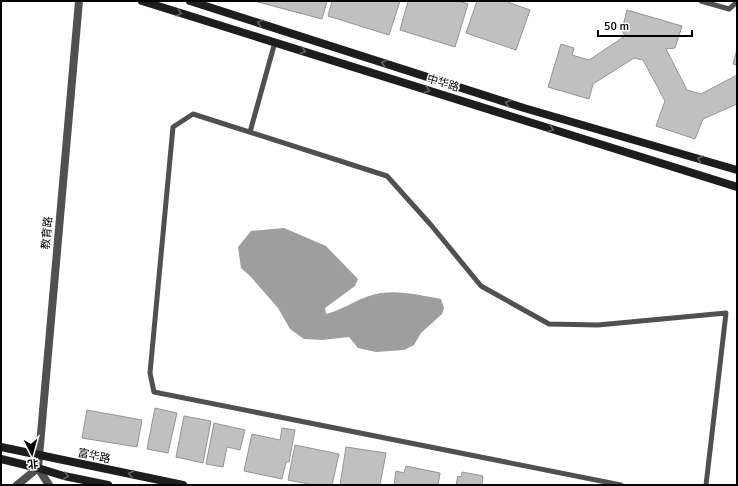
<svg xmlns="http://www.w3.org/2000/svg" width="738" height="486" viewBox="0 0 738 486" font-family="Signika,'Noto Sans SC',sans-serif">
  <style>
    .water { fill: #9e9e9e }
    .building { fill: #c0c0c0; stroke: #949494 }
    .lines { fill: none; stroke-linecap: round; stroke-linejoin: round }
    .lane { stroke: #505050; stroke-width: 5 }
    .street { stroke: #505050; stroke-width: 8 }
    .secondary { stroke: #1d1d1d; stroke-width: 8 }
    .oneway { stroke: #616161 }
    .labels { text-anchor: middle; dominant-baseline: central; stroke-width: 3; stroke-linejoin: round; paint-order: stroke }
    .street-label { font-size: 11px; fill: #000; stroke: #fff }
  </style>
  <rect width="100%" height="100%" fill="#fff"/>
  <path class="water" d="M284,228L326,246L358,279L355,286L325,308L326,314C342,310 354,301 369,296C392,288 418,295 441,299L444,308L442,314L421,333L414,345L404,350L376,352L358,348L349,337L322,340L304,339L290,329L278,308L251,277L241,268L238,247L251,231Z"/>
  <path class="building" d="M254,1H327L322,19Z
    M332,1H400L389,35L328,16Z
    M408,1H459L468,4L455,47L400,30Z
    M477,1H505L530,10L516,50L466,33Z
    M627,10L682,26L675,48L666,49L687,90L701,94L737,75V104L703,119L695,139L656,126L665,101L643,60L634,58L593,84L589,99L548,87L561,44L574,48L572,55L589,60L625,36L622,30Z
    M737,49V65L733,64Z
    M155,408L177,413L168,453L147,449Z
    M87,410L142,420L137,447L82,438Z
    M184,416L211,421L203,463L176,457Z
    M214,423L245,430L240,450L227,447L223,467L206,464Z
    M282,428L295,430L289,462H286L282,479L244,471L252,434L280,440Z
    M295,445L339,454L332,485H314L288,480Z
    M346,447L386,453L380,485H340Z
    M406,466L440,473L438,485H394L396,471L404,473Z
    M462,472L483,476L482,484L487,485H456L458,476L461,477Z"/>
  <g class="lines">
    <path class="lane" d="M701,1L729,9L737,2
      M250,132L275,42
      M621,485L154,392L150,373L173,127L193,114L387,176L431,225L481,286L549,324L598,325L726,313L706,485"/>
    <path class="street" d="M38,468L79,1
      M38,468L49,485
      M17,485L38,468"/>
    <path class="secondary" d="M142,1L737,187
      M190,1L524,108L737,170
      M1,447L183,485
      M1,459L38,468L64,476L108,485"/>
  </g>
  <defs><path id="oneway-chevron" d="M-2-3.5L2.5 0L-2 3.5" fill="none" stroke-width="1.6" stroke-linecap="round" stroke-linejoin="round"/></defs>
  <g class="oneway">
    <use href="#oneway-chevron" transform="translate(179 13) rotate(17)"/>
    <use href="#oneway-chevron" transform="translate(260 23) rotate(-162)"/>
    <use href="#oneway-chevron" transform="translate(303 51) rotate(17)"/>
    <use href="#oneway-chevron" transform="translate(384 63) rotate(-162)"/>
    <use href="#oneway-chevron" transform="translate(427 90) rotate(17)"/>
    <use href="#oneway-chevron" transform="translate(508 103) rotate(-162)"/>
    <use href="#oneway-chevron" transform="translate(551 129) rotate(17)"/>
    <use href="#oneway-chevron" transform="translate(700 159) rotate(-164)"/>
    <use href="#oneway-chevron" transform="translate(131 474) rotate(-169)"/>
    <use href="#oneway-chevron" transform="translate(66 476) rotate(14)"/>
  </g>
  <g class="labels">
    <g class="street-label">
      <text transform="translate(443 83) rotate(17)">中华路</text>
      <text transform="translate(47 233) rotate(-85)">教育路</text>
      <text transform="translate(94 456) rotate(12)">富华路</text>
    </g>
  </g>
  <rect width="738" height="486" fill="none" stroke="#000000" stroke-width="4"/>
  <g transform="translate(32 454) rotate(174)" stroke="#ffffff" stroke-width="3" paint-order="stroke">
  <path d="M0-3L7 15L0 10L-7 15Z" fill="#000000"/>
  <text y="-6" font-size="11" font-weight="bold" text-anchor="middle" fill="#000000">北</text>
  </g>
  <path d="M598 30v6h94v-6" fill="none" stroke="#000000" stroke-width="2"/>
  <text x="604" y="30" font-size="12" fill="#000000" stroke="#ffffff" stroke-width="3" paint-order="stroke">50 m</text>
</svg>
